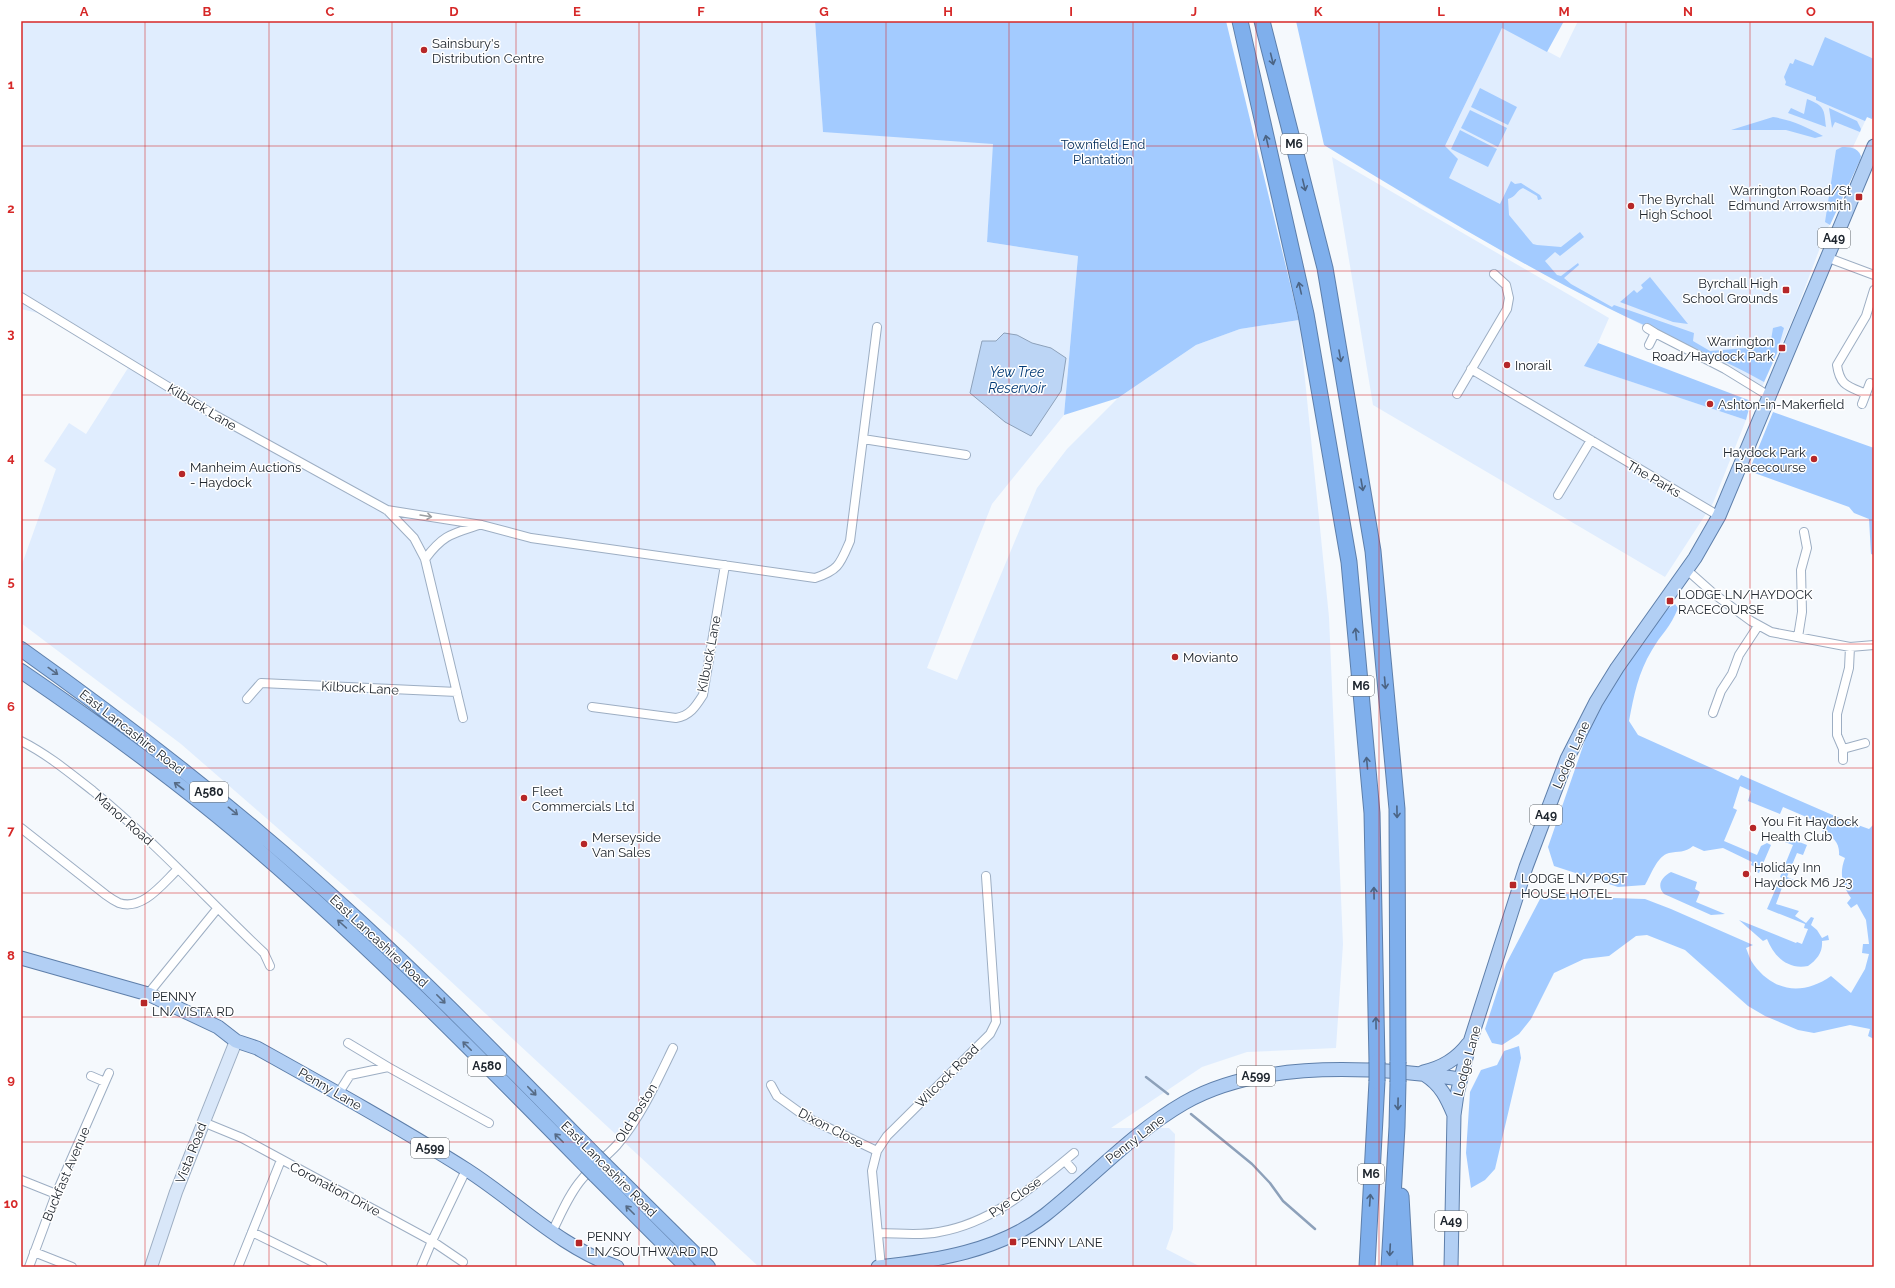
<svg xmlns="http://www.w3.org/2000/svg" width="1895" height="1288" viewBox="0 0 1895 1288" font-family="Raleway,sans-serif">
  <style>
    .built { fill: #e0edfe }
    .green { fill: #a3cbff }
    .water { fill: #bcd5f5; stroke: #8da1ba }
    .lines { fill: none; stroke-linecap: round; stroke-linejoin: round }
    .stream { stroke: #8da1ba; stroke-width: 2.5 }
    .minor-casing { stroke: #9daec3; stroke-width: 10 }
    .secondary-casing { stroke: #9daec3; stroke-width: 14 }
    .primary-casing { stroke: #5e7faa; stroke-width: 15 }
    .trunk-casing { stroke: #5e7faa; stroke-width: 16 }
    .motorway-casing { stroke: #5e7faa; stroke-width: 17 }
    .minor { stroke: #fff; stroke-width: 8 }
    .secondary { stroke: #d9e7f9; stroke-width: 12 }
    .primary { stroke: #b2cff4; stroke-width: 13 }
    .trunk { stroke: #98bff0; stroke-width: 14 }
    .motorway { stroke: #7fafec; stroke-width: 15 }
    .trunk-bridge-casing { stroke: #5e7faa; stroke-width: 16; stroke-linecap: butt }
    .motorway-bridge-casing { stroke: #5e7faa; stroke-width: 17; stroke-linecap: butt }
    .trunk-bridge { stroke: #98bff0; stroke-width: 14 }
    .motorway-bridge { stroke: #7fafec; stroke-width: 15 }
    .oneway { stroke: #4b6484 }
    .oneway2 { stroke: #9b9ea1 }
    .oneway3 { stroke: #566b86 }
    .grid { fill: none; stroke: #d62828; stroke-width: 1; stroke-opacity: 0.55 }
    .poi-dot { fill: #b62728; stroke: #fff; stroke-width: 1.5 }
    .labels { text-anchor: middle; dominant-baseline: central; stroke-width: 3; stroke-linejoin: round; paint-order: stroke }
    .shield { fill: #fff; stroke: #63686d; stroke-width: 1 }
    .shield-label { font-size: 12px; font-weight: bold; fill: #20272f }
    .poi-label { font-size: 13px; fill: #20272f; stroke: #fff; text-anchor: start }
    .park-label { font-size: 13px; fill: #012b59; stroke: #fff }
    .street-label { font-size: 13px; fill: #20272f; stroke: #fff }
    .water-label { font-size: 14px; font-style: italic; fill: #003975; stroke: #fff }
    .neatline { fill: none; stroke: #d62828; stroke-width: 1.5 }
    .grid-label { font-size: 13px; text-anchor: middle; font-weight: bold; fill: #d62828 }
  </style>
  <rect width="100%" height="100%" fill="#f5f9fd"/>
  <path class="built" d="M21,21H815L823,131L994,143L987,242L1078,256L1064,415L992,504L927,668L957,680L1037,488L1067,449L1118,398L1196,345L1240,329L1299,320L1329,617L1343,944L1336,1048L1247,1052L1202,1067L1111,1128H1169L1175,1134L1173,1229L1166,1249L1201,1267H759L404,938L181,744L21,623V567L56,469L44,461L69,423L86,434L128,368L42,314L21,309Z
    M1578,21H1874V115L1872,119L1867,117L1853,147L1860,153V160L1826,232L1793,319L1762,387L1549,277L1418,203L1502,27L1560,58Z
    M1332,157L1609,318L1598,343L1585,366L1746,420L1713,503L1665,577L1373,405Z"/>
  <path class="green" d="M815,21H1226L1299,320L1240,329L1196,345L1118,398L1064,415L1078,256L987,242L993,144L823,132Z
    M1296,21H1564L1547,52L1502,28L1445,146L1458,159L1449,178L1500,204L1511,181L1515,184L1521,183L1540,195L1542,199L1538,200L1537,196L1523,188C1517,190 1516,197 1508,199L1509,215L1533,244L1537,245L1561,247L1580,232L1584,237L1560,256L1555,252L1545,261L1557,275L1561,276L1578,263L1579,265L1564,278L1571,284L1612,307L1614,305L1694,333L1693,341L1710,351L1770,346L1773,328L1781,326L1784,328L1777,353L1764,382C1714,354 1660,334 1608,308C1511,259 1417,202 1324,145Z
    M1825,37L1874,59V115L1872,119L1867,117L1865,121L1816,100V97L1785,85L1786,82L1784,77L1790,63L1793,64L1795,59L1813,66Z
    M1480,88L1517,107L1508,125L1471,107Z
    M1807,99C1825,106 1824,109 1826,127L1788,113L1791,108L1804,114Z
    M1829,108L1857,121L1861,129L1860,132L1835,122L1832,128Z
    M1470,110L1507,128L1498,147L1461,128Z
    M1773,117C1792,120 1807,127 1823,136L1815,138L1786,130H1731Z
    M1460,130L1497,149L1488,167L1451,149Z
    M1842,147C1850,147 1857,147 1861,156L1860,160L1830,225L1825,222L1836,150Z
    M1650,277L1688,324L1673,322L1620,302L1634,290L1637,293L1643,288L1641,285Z
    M1598,343L1751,401L1746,420L1584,366Z
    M1773,412L1874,448V555L1871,554L1869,519L1854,513L1849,507L1749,471Z
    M1675,604L1678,608C1671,627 1661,634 1652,650C1638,673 1634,695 1629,721L1638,735L1738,780L1741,775L1844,820L1869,829L1874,824V1039L1868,1036L1870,1029L1850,1025L1814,1033L1798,1030L1765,1016L1748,1006L1685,950L1647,935L1636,936L1609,956L1584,959L1554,973L1531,1019L1519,1034L1502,1045L1492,1043L1485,1029L1506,964L1540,899L1560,892L1581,897L1645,899L1671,909L1753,945L1746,948C1748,953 1750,960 1754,965C1775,993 1804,995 1831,976L1851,993L1865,969L1869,954L1862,953L1863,944H1869L1866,920L1857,904L1851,908L1847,903L1851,898C1842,885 1839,873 1845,858L1839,855C1840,843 1833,836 1822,831L1825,825L1783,807L1780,814L1748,801L1751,791L1740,786L1733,808L1737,810L1724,841L1757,855L1761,846L1767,843L1771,845L1759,873L1756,872L1757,868L1751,865L1752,862L1723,848L1704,851L1693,846C1685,853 1678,851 1669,853C1657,856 1651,875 1645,885L1618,887L1554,866L1548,847L1591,723L1615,681L1658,615Z
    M1784,836L1807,845L1803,855L1797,853L1787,877L1794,880L1793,882L1780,877L1793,845L1782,841Z
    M1671,872L1697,882L1695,889L1700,892L1696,902L1725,914L1711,915L1664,894C1656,885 1662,877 1671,872Z
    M1779,881L1791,885V887L1783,885L1776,904L1799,911L1795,916L1806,923L1811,917L1814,918L1811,925L1817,930L1822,938L1828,935L1829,940L1822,941C1823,952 1817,960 1808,966C1787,970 1774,956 1767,939L1763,941L1739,920L1796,943L1797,942L1802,944L1808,929L1804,928L1805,924L1767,909Z
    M1519,1046L1521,1058L1495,1169L1485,1180L1471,1188L1466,1153L1470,1092L1481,1070L1497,1065L1504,1051Z"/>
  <path class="water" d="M1004,333L1017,335L1032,343L1051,348L1066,358L1061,391L1031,436L1005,422L970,393L982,341H996Z"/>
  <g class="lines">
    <path class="stream" d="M1146,1077L1168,1094
      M1191,1114L1252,1164L1270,1183L1283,1201L1315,1229"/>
    <defs>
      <path id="minor" d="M1826,257L1874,275
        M21,297L211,413L387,510L414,538L425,559L463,718
        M1647,328L1655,333L1649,345
        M1655,333L1725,369L1769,396
        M1471,369L1719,516
        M1457,394L1507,309L1509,298L1506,285L1494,274
        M1866,394C1848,386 1840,386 1837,365L1866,316L1874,290
        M1862,404L1870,383
        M863,439L966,455
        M1558,495L1591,440
        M387,510L482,525L531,538L815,578C839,570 840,564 850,541L877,327
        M425,559C443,535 451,534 479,525
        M1687,570L1714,594L1751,621L1771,632L1850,647L1874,645
        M1798,637L1802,612L1801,570L1807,548L1804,532
        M247,699L261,683L457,692
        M592,707L676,718C690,716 696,706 703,695L725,565
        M1713,713L1721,691L1732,674L1739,655L1758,626
        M21,741C47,754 70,773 93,791C154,841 207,899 264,953L270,966
        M1843,749L1865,743
        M1843,760V749L1837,735V714L1849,668L1850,647
        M21,828L106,895C110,898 115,901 119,903C143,911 163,883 178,869
        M148,994L217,909
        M388,1067L489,1123
        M91,1076L105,1082
        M771,1085L777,1096L806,1117L877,1151
        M338,1094L350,1075L388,1067L348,1043
        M203,1122L242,1138L432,1241L463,1262
        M1065,1161L1072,1169
        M21,1180L56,1194
        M252,1232L323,1267
        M552,1232C561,1214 569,1194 582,1179C592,1167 606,1157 617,1145C641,1117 657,1081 673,1048
        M878,1233C898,1233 920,1236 939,1232C992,1223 1033,1187 1074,1153
        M34,1252L72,1267
        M29,1267L56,1194L109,1073
        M238,1267L281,1160
        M421,1267L432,1241L466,1170
        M881,1267L872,1171L877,1151L887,1136L990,1034L996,1022L986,876"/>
      <path id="secondary" d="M151,1267L176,1192L236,1041"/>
      <path id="primary" d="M21,958L148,994L218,1027L236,1041L257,1048C327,1087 399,1127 467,1170C517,1202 560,1247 617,1267
        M1423,1072C1442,1068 1456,1060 1468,1044
        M1425,1075C1441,1085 1447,1098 1454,1115
        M878,1267C935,1261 999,1251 1045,1215C1092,1178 1132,1133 1184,1103C1260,1059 1377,1067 1460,1079
        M1451,1267L1454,1115L1457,1094L1470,1042L1526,867L1567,759L1596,702L1617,668L1695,558L1719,516L1874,146"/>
      <path id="trunk" d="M21,649C122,721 222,798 315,881C413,968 504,1062 596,1156
        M21,671C103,727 185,786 259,851C374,950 480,1058 586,1166
        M605,1165L708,1267
        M595,1175L687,1267"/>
      <path id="motorway" d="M1240,21L1306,314L1349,562L1372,813L1377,1062
        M1262,21L1325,268L1373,551L1397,809L1398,1062
        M1401,1196L1405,1267
        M1367,1267L1377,1081
        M1389,1267L1397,1127L1398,1082"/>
    </defs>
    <use href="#minor" class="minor-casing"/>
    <use href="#secondary" class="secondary-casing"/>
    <use href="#primary" class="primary-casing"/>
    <use href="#trunk" class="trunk-casing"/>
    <use href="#motorway" class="motorway-casing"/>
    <use href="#minor" class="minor"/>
    <use href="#secondary" class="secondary"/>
    <use href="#primary" class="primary"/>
    <use href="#trunk" class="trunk"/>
    <use href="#motorway" class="motorway"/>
    <defs>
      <path id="trunk-bridge" d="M596,1156L605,1165
        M586,1166L595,1175"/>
      <path id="motorway-bridge" d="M1377,1081V1062
        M1398,1082V1062"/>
    </defs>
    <use href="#trunk-bridge" class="trunk-bridge-casing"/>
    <use href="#motorway-bridge" class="motorway-bridge-casing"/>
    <use href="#trunk-bridge" class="trunk-bridge"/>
    <use href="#motorway-bridge" class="motorway-bridge"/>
  </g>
  <defs><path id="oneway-shaft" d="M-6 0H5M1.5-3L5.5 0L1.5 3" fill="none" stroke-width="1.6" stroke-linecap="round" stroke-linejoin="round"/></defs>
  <g class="oneway">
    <use href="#oneway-shaft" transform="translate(1272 59) rotate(76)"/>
    <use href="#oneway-shaft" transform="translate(1267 141) rotate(-103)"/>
    <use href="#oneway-shaft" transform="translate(1304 185) rotate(76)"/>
    <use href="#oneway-shaft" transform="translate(1300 288) rotate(-103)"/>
    <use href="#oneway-shaft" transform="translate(1340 356) rotate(80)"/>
    <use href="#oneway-shaft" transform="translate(1362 485) rotate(80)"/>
    <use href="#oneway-shaft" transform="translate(1356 634) rotate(-95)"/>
    <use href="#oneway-shaft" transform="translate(1385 683) rotate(85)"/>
    <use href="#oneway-shaft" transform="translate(1367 763) rotate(-95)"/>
    <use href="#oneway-shaft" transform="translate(1397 812) rotate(89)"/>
    <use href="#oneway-shaft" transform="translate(1374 893) rotate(-91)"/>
    <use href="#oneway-shaft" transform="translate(1376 1023) rotate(-91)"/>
    <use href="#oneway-shaft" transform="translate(1398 1104) rotate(91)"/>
    <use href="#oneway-shaft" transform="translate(1370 1200) rotate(-86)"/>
    <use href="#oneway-shaft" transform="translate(1390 1250) rotate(93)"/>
  </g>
  <use class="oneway2" href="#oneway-shaft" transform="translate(426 516) rotate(9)"/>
  <g class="oneway3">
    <use href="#oneway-shaft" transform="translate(53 671) rotate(36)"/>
    <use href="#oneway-shaft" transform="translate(179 786) rotate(-143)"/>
    <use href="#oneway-shaft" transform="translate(233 811) rotate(39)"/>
    <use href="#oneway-shaft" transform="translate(342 924) rotate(-138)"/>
    <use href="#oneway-shaft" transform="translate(441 999) rotate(45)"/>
    <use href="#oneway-shaft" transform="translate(467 1046) rotate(-135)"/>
    <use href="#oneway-shaft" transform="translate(532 1091) rotate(46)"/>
    <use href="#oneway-shaft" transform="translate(559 1138) rotate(-135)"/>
    <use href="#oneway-shaft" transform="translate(630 1210) rotate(-135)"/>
  </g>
  <path class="grid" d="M145,21V1267M269,21V1267M392,21V1267M516,21V1267M639,21V1267M762,21V1267M886,21V1267M1009,21V1267M1133,21V1267M1256,21V1267M1379,21V1267M1503,21V1267M1626,21V1267M1750,21V1267M21,146H1874M21,271H1874M21,395H1874M21,520H1874M21,644H1874M21,768H1874M21,893H1874M21,1017H1874M21,1142H1874"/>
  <g class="poi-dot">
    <circle cx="424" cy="50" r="4"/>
    <rect x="1855" y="193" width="8" height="8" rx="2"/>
    <circle cx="1631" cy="206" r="4"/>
    <rect x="1782" y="286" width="8" height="8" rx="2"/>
    <rect x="1778" y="344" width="8" height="8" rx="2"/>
    <circle cx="1507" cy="365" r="4"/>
    <circle cx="1710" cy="404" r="4"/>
    <circle cx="1814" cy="459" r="4"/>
    <circle cx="182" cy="474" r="4"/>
    <rect x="1666" y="597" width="8" height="8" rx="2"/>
    <circle cx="1175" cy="657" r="4"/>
    <circle cx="524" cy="798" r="4"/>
    <circle cx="1753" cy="828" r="4"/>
    <circle cx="584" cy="844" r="4"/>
    <circle cx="1746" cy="874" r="4"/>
    <rect x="1509" y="881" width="8" height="8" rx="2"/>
    <rect x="140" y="999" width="8" height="8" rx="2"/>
    <rect x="1009" y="1238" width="8" height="8" rx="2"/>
    <rect x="575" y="1239" width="8" height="8" rx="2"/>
  </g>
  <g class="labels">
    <g class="shield">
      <rect x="1281" y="134" width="26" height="20" rx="3"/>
      <rect x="1818" y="228" width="32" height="20" rx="3"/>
      <rect x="1348" y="676" width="26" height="20" rx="3"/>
      <rect x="190" y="782" width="38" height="20" rx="3"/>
      <rect x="1530" y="805" width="32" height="20" rx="3"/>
      <rect x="468" y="1056" width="38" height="20" rx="3"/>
      <rect x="1237" y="1066" width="38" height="20" rx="3"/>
      <rect x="411" y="1138" width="38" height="20" rx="3"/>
      <rect x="1358" y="1164" width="26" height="20" rx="3"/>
      <rect x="1435" y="1211" width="32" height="20" rx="3"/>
    </g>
    <g class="shield-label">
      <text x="1294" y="144">M6</text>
      <text x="1834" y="238">A49</text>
      <text x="1361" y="686">M6</text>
      <text x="209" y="792">A580</text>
      <text x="1546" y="815">A49</text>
      <text x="487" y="1066">A580</text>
      <text x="1256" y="1076">A599</text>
      <text x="430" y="1148">A599</text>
      <text x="1371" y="1174">M6</text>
      <text x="1451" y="1221">A49</text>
    </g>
    <g class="poi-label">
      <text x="432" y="43">Sainsbury's<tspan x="432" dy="15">Distribution Centre</tspan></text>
      <text x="1851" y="190" text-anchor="end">Warrington Road/St<tspan x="1851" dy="15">Edmund Arrowsmith</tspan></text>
      <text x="1639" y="199">The Byrchall<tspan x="1639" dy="15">High School</tspan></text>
      <text x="1778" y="283" text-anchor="end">Byrchall High<tspan x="1778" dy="15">School Grounds</tspan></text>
      <text x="1774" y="341" text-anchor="end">Warrington<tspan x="1774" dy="15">Road/Haydock Park</tspan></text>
      <text x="1515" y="365">Inorail</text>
      <text x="1718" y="404">Ashton-in-Makerfield</text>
      <text x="1806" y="452" text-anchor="end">Haydock Park<tspan x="1806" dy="15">Racecourse</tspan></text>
      <text x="190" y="467">Manheim Auctions<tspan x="190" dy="15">- Haydock</tspan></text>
      <text x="1678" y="594">LODGE LN/HAYDOCK<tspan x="1678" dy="15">RACECOURSE</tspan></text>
      <text x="1183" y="657">Movianto</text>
      <text x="532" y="791">Fleet<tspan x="532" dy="15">Commercials Ltd</tspan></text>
      <text x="1761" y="821">You Fit Haydock<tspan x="1761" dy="15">Health Club</tspan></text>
      <text x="592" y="837">Merseyside<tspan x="592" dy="15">Van Sales</tspan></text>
      <text x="1754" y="867">Holiday Inn<tspan x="1754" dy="15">Haydock M6 J23</tspan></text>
      <text x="1521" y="878">LODGE LN/POST<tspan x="1521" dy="15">HOUSE HOTEL</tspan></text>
      <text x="152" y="996">PENNY<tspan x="152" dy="15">LN/VISTA RD</tspan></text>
      <text x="587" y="1236">PENNY<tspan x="587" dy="15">LN/SOUTHWARD RD</tspan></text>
      <text x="1021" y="1242">PENNY LANE</text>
    </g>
    <g class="park-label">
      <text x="1103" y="144">Townfield End<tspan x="1103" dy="15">Plantation</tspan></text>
    </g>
    <g class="street-label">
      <text transform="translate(202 407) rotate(31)">Kilbuck Lane</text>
      <text transform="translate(1654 479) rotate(30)">The Parks</text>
      <text transform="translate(709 654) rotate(-79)">Kilbuck Lane</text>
      <text transform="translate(360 688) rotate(3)">Kilbuck Lane</text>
      <text transform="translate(132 732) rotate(38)">East Lancashire Road</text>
      <text transform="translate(1571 755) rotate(-66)">Lodge Lane</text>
      <text transform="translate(124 819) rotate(41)">Manor Road</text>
      <text transform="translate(379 941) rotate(43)">East Lancashire Road</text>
      <text transform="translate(1467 1061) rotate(-75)">Lodge Lane</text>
      <text transform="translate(947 1076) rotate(-45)">Wilcock Road</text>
      <text transform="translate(330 1089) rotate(30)">Penny Lane</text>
      <text transform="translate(636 1113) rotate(-58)">Old Boston</text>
      <text transform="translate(831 1128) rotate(27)">Dixon Close</text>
      <text transform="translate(1135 1139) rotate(-38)">Penny Lane</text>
      <text transform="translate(191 1153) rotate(-69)">Vista Road</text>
      <text transform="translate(609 1169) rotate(45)">East Lancashire Road</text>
      <text transform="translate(66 1174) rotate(-67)">Buckfast Avenue</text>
      <text transform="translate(335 1189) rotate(28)">Coronation Drive</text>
      <text transform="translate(1015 1197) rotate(-35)">Pye Close</text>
    </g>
    <g class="water-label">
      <text x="1017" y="372">Yew Tree<tspan x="1017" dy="16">Reservoir</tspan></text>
    </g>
  </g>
  <rect width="1895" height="1288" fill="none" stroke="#ffffff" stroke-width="44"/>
  <rect x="22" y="22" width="1851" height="1244" class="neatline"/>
  <g class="grid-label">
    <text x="84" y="16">A</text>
    <text x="207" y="16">B</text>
    <text x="330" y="16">C</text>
    <text x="454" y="16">D</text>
    <text x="577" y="16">E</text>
    <text x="701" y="16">F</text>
    <text x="824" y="16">G</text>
    <text x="948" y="16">H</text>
    <text x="1071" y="16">I</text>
    <text x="1194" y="16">J</text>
    <text x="1318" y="16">K</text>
    <text x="1441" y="16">L</text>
    <text x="1564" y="16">M</text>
    <text x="1688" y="16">N</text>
    <text x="1811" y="16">O</text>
    <text x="11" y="89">1</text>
    <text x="11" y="213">2</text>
    <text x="11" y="338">3</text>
    <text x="11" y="462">4</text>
    <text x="11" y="586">5</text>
    <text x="11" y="711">6</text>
    <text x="11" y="835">7</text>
    <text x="11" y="960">8</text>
    <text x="11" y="1084">9</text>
    <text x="11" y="1208">10</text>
  </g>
</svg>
